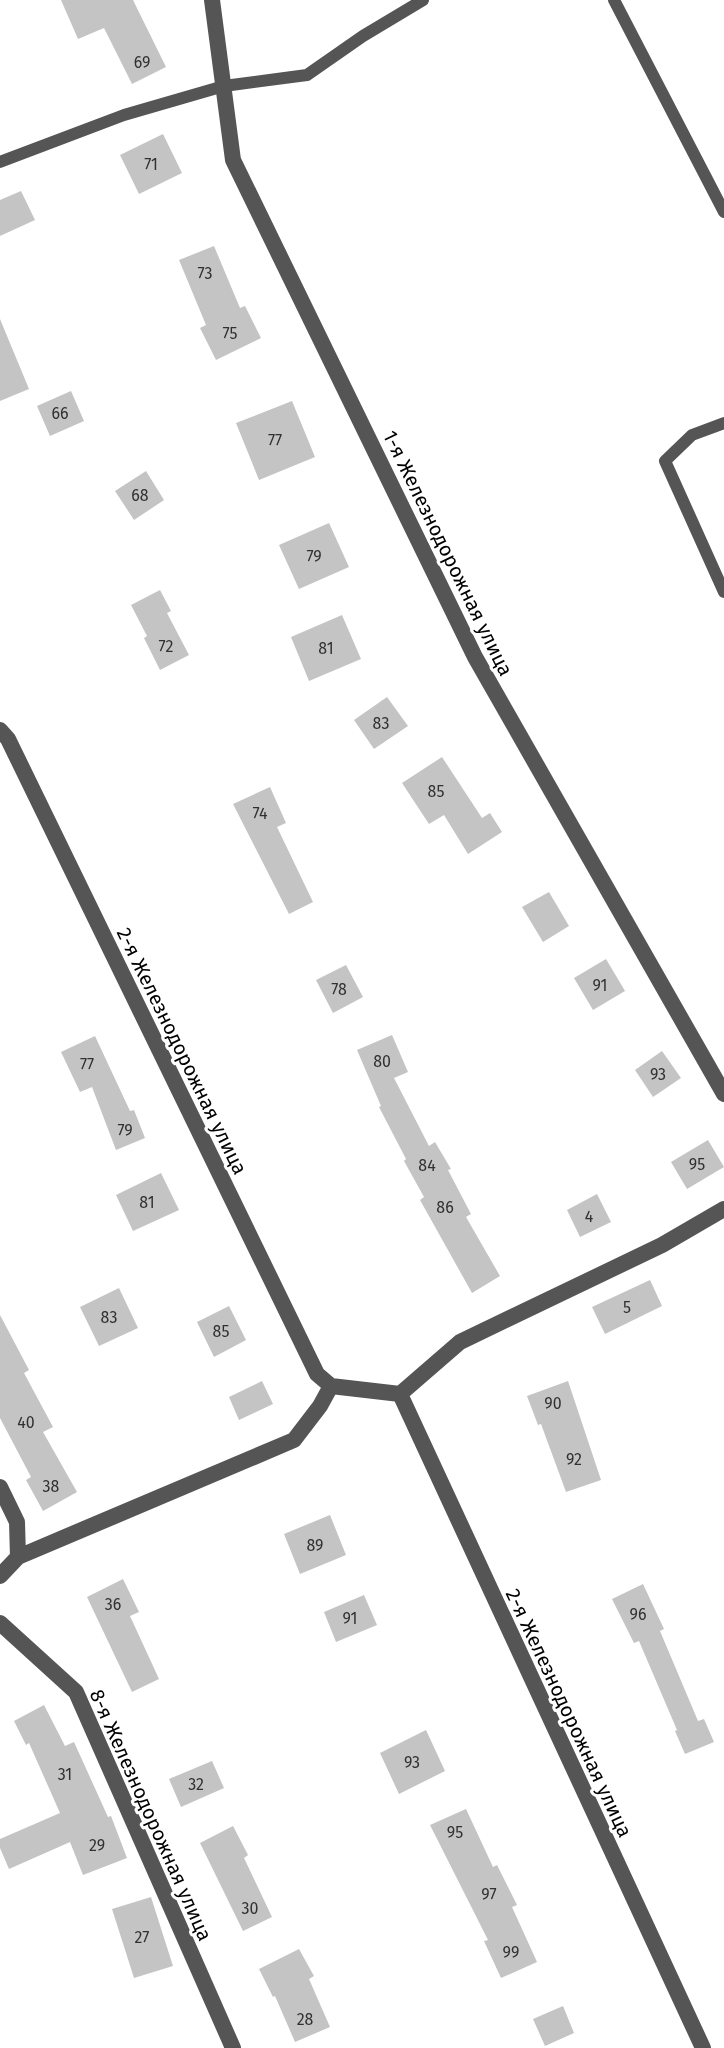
<svg xmlns="http://www.w3.org/2000/svg" width="724" height="2048" viewBox="0 0 724 2048" font-family="'Fira Sans',sans-serif">
  <style>
    .building { fill: #c4c4c4 }
    .lines { fill: none; stroke-linecap: round; stroke-linejoin: round }
    .service { stroke: #555; stroke-width: 12 }
    .minor { stroke: #555; stroke-width: 16 }
    .labels { text-anchor: middle; dominant-baseline: central; stroke-width: 6; stroke-linejoin: round; paint-order: stroke }
    .number-label { font-size: 16px; fill: #313131 }
    .street-label { font-size: 20px; fill: #000; stroke: #fff }
  </style>
  <rect width="100%" height="100%" fill="#fff"/>
  <path class="building" d="M61,0H133L166,67L132,84L104,28L78,39Z
    M163,134L182,173L139,194L120,155Z
    M21,191L35,220L0,236V200Z
    M214,246L240,308L245,306L261,338L216,360L200,328L206,325L179,260Z
    M0,319L29,389L0,401Z
    M71,391L84,421L50,436L37,406Z
    M292,401L315,457L259,480L236,423Z
    M146,471L164,500L134,520L115,491Z
    M329,523L349,567L299,589L279,545Z
    M160,590L171,611L167,613L189,655L160,670L144,638L147,636L131,605Z
    M342,615L361,659L309,681L291,637Z
    M387,697L408,726L374,749L354,720Z
    M442,757L482,818L490,813L502,832L468,854L444,815L429,824L402,783Z
    M270,787L286,823L277,827L313,902L289,914L233,804Z
    M549,892L569,926L543,942L522,907Z
    M606,959L625,991L593,1010L574,978Z
    M346,965L363,997L333,1013L316,980Z
    M392,1035L408,1072L394,1078L429,1146L435,1142L451,1169L448,1170L471,1214L466,1217L500,1276L472,1293L420,1200L424,1197L404,1161L406,1159L379,1107L381,1106L357,1050Z
    M95,1036L130,1111L134,1110L145,1138L116,1150L92,1087L80,1092L61,1052Z
    M662,1051L681,1078L653,1097L635,1070Z
    M708,1140L724,1167L687,1189L671,1162Z
    M161,1173L179,1210L133,1231L116,1195Z
    M597,1194L611,1222L580,1237L567,1210Z
    M650,1280L662,1306L605,1334L592,1307Z
    M119,1288L138,1328L99,1346L80,1307Z
    M229,1306L246,1340L214,1357L197,1322Z
    M0,1315L29,1370L24,1373L53,1427L43,1432L77,1492L43,1511L26,1480L31,1477L0,1418Z
    M262,1381L273,1404L239,1420L229,1397Z
    M568,1381L601,1480L566,1492L541,1424L538,1425L527,1396Z
    M330,1515L346,1555L300,1574L284,1534Z
    M123,1579L139,1612L130,1616L159,1679L132,1692L87,1597Z
    M643,1584L664,1629L660,1631L698,1721L704,1719L714,1742L685,1754L675,1731L677,1730L639,1641L634,1643L612,1599Z
    M364,1595L377,1625L336,1642L324,1612Z
    M44,1705L65,1746L74,1742L108,1817L111,1816L127,1858L83,1875L70,1842L9,1869L0,1848V1839L60,1813L29,1743L26,1745L14,1721Z
    M426,1730L445,1771L399,1794L380,1753Z
    M212,1761L224,1788L181,1807L169,1779Z
    M466,1809L493,1867L497,1865L517,1905L512,1907L537,1962L501,1978L484,1941L488,1940L430,1825Z
    M233,1826L248,1855L244,1858L272,1917L243,1931L200,1843Z
    M151,1897L173,1966L134,1978L112,1909Z
    M299,1949L314,1976L309,1979L330,2027L295,2042L275,1996L273,1997L259,1969Z
    M563,2006L574,2033L545,2046L533,2019Z"/>
  <g class="lines">
    <path class="service" d="M614,0L724,212
      M0,162L124,115L224,86L307,75L363,36L423,0
      M724,423L692,435L665,461L724,592"/>
    <path class="minor" d="M212,0L233,160L475,657L724,1094
      M0,730L8,739L317,1374L331,1386
      M400,1394L703,2048
      M0,1487L17,1522L18,1557
      M0,1576L18,1557L294,1440L320,1406L331,1386L400,1394L460,1342L662,1245L724,1209
      M0,1623L76,1692L233,2048"/>
  </g>
  <g class="labels">
    <g class="number-label">
      <text x="142" y="62">69</text>
      <text x="151" y="164">71</text>
      <text x="205" y="273">73</text>
      <text x="230" y="333">75</text>
      <text x="60" y="413">66</text>
      <text x="275" y="440">77</text>
      <text x="140" y="495">68</text>
      <text x="314" y="556">79</text>
      <text x="166" y="646">72</text>
      <text x="326" y="648">81</text>
      <text x="381" y="723">83</text>
      <text x="436" y="791">85</text>
      <text x="260" y="813">74</text>
      <text x="600" y="985">91</text>
      <text x="339" y="989">78</text>
      <text x="382" y="1061">80</text>
      <text x="87" y="1064">77</text>
      <text x="658" y="1074">93</text>
      <text x="125" y="1130">79</text>
      <text x="697" y="1164">95</text>
      <text x="427" y="1165">84</text>
      <text x="147" y="1202">81</text>
      <text x="445" y="1207">86</text>
      <text x="589" y="1216">4</text>
      <text x="627" y="1307">5</text>
      <text x="109" y="1317">83</text>
      <text x="221" y="1331">85</text>
      <text x="553" y="1403">90</text>
      <text x="26" y="1422">40</text>
      <text x="574" y="1459">92</text>
      <text x="51" y="1486">38</text>
      <text x="315" y="1545">89</text>
      <text x="113" y="1604">36</text>
      <text x="638" y="1614">96</text>
      <text x="350" y="1618">91</text>
      <text x="412" y="1762">93</text>
      <text x="65" y="1774">31</text>
      <text x="196" y="1784">32</text>
      <text x="455" y="1832">95</text>
      <text x="97" y="1845">29</text>
      <text x="489" y="1894">97</text>
      <text x="250" y="1908">30</text>
      <text x="142" y="1937">27</text>
      <text x="511" y="1952">99</text>
      <text x="305" y="2019">28</text>
    </g>
    <g class="street-label">
      <text transform="translate(448 553) rotate(64)">1-я Железнодорожная улица</text>
      <text transform="translate(182 1051) rotate(64)">2-я Железнодорожная улица</text>
      <text transform="translate(569 1713) rotate(65)">2-я Железнодорожная улица</text>
      <text transform="translate(151 1815) rotate(66)">8-я Железнодорожная улица</text>
    </g>
  </g>
</svg>
